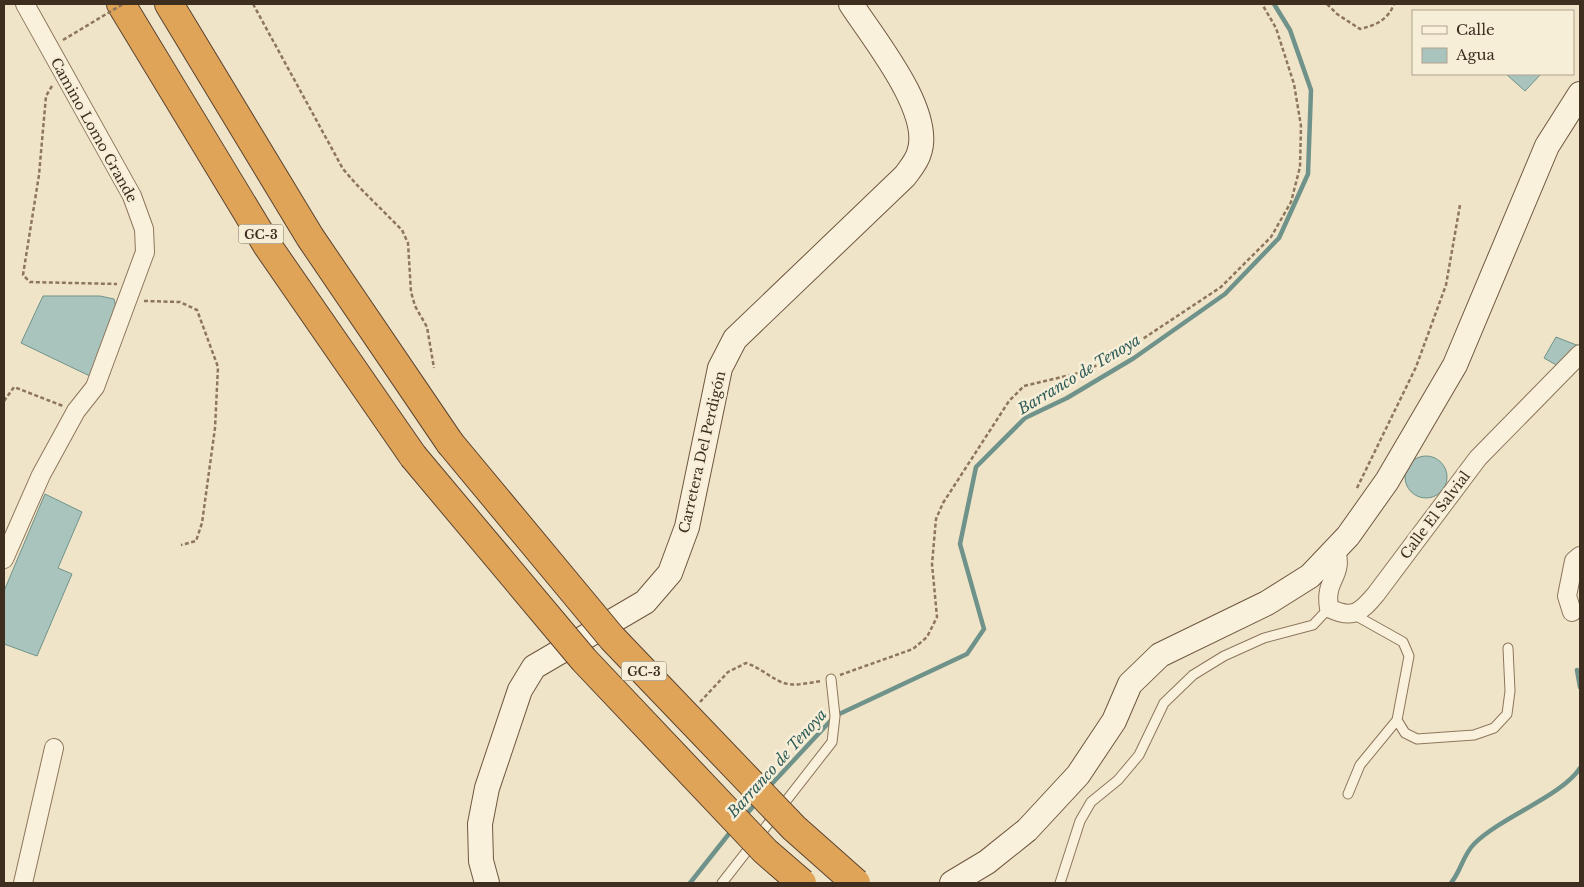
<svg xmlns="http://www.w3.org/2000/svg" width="1584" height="887" viewBox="0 0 1584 887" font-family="'Libre Baskerville',serif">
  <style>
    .water { fill: #a9c4bc; stroke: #6f938a }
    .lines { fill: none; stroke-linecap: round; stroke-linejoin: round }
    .stream { stroke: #6f938a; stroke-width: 4.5 }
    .lane-casing { stroke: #8d765c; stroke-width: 11 }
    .street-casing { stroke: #8d765c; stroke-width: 20 }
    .secondary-casing { stroke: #6f573f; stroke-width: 26 }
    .highway-casing { stroke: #5b4430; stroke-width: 30 }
    .path { stroke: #8d765c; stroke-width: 2.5; stroke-dasharray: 4 2.5; stroke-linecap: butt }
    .lane { stroke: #faf1dc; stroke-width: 9 }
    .street { stroke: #faf1dc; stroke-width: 18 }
    .secondary { stroke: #faf1dc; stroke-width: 24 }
    .highway { stroke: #e0a458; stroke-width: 28 }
    .highway-bridge-casing { stroke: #5b4430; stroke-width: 30; stroke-linecap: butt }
    .path-bridge { stroke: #8d765c; stroke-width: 2.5; stroke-dasharray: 4 2.5; stroke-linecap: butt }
    .highway-bridge { stroke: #e0a458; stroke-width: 28 }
    .labels { text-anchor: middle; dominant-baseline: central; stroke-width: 5; stroke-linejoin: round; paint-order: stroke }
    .shield { fill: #f7eed8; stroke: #756857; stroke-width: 1 }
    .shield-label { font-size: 12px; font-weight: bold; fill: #3d2e20 }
    .street-label { font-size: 14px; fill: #3d2e20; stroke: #f7eed8 }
    .water-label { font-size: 15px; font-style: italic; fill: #2f5d5a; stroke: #f7eed8 }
  </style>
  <rect width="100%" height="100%" fill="#f0e4c8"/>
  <path class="water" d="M1506,74H1541L1525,91Z
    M43,296H100L114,299L117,311L94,378L21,343Z
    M1556,337L1579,346L1558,366L1544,358Z
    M1405 477a21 21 0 1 1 42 0a21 21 0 1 1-42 0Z
    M45,494L82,512L58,568L72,574L37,656L4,644V591Z"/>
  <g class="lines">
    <path class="stream" d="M1577,670L1580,687
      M768,788L835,716L967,654L984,629L960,544L976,467L1025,418L1067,398L1134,358L1225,294L1279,238L1308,174L1311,90L1290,30L1274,4
      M744,817L757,802
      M690,883L732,830
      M1451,883C1461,871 1463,855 1474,844C1501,817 1562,796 1580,768"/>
    <defs>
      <path id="lane" d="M1397,720L1405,733L1417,739L1474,735L1494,728L1507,714L1510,691L1508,648
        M1348,794L1360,765L1397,720L1409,656L1403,642L1353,614
        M722,883L832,742L835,716L831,679
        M1060,883L1080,821L1091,802L1118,780L1139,755L1164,703L1193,675L1224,656L1264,638L1313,625L1329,608"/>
      <path id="street" d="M1336,549C1344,578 1324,578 1329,608C1353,620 1361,612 1376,594L1478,458L1580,354
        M4,559L41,475L76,411L95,387L145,252L144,229L132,196L25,4
        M1572,612L1567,596L1574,561L1580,556
        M23,883L54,748"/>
      <path id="secondary" d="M487,883L481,861L480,824L487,788L520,690L534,667L645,602L670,573L687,527L720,368L735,339L905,176C910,169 917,161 919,153C934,112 873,38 851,4
        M952,883L987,862L1027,830L1078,775L1114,721L1130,684L1160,655L1267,603L1310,576L1348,536L1387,481L1455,365L1547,146L1580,94"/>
      <path id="highway" d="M121,4L267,245L413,456
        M169,4L310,237L450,443"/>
    </defs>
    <use href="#lane" class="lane-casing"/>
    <use href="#street" class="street-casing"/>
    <use href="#secondary" class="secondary-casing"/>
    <use href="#highway" class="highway-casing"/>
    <path class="path" d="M253,4L343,169L357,185L402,230L408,243L411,292L415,306L427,327L434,368
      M1327,4L1337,14L1360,29C1376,25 1388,20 1394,4
      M52,86L46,96L39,175L23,275L30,282L117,284
      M144,301L180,302L197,310L218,367L215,428L202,523L196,541L181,545
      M4,401L14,387L63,406
      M1357,488L1416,367L1446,285L1460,205
      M840,675L913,649L927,637L937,617L932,564L936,519L943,503L1009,401L1024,386L1083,372L1123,352L1221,287L1271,237L1291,202L1300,167L1301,126L1294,84L1276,28L1262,4
      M700,702L728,672L746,663C759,667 768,676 781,682C793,687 808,683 821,681"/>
    <use href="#lane" class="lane"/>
    <use href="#street" class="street"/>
    <use href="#secondary" class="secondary"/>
    <use href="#highway" class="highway"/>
    <defs>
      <path id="highway-bridge" d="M450,443L612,638L794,828L856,883
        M413,456L584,660L765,851L802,883"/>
    </defs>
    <use href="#highway-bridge" class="highway-bridge-casing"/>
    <path class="path-bridge" d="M63,40L123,4"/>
    <use href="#highway-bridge" class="highway-bridge"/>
  </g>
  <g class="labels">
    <g class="shield">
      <rect x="238.5" y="224.5" width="45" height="19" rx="4"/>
      <rect x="621.5" y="661.5" width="45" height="19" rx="4"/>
    </g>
    <g class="shield-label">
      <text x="261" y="234">GC-3</text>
      <text x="644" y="671">GC-3</text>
    </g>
    <g class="street-label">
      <text transform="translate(94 130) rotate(61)">Camino Lomo Grande</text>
      <text transform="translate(702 452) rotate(-77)">Carretera Del Perdigón</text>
      <text transform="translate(1435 515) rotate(-53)">Calle El Salvial</text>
    </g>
    <g class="water-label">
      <text transform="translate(1079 374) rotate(-31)">Barranco de Tenoya</text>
      <text transform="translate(777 763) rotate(-48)">Barranco de Tenoya</text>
    </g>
  </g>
  <rect width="1584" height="887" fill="none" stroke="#3d2e20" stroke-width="10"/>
  <rect x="1412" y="10" width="162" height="65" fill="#f7eed8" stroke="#ada18e"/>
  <rect x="1422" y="26" width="25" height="8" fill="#faf1dc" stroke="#ada18e"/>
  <text x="1456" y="35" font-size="15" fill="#3d2e20">Calle</text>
  <rect x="1422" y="48" width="25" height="15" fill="#a9c4bc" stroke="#ada18e"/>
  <text x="1456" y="60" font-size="15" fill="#3d2e20">Agua</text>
</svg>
